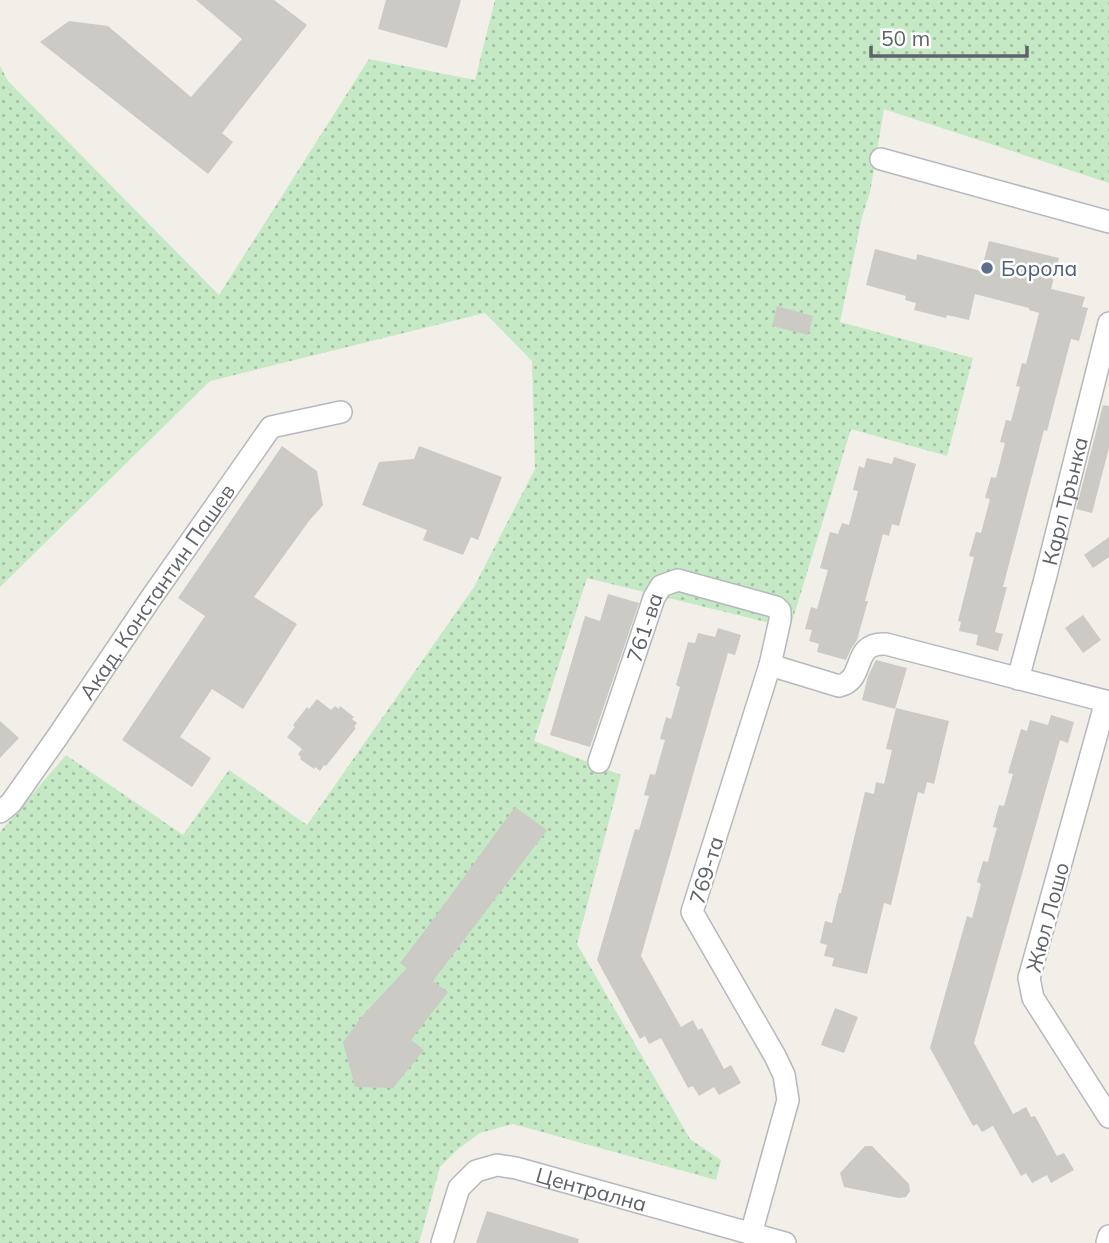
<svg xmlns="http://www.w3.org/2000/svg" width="1109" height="1243" viewBox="0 0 1109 1243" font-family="Mulish,sans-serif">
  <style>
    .green { fill: url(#green-dots) }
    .building { fill: #cccac5 }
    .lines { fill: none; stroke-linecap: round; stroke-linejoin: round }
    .street-casing { stroke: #b5b8bc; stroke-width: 24 }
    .street { stroke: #fff; stroke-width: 21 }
    .service-dot { fill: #5c6f8a; stroke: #fff; stroke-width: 2.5 }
    .labels { text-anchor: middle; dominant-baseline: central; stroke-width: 5; stroke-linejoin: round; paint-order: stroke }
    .service-label { font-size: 21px; fill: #4e5e75; stroke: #fff; text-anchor: start }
    .street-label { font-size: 21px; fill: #5f6368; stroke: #fff }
  </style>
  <defs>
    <pattern id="green-dots" width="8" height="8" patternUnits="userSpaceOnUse" patternTransform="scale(1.75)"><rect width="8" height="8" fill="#c5e8c5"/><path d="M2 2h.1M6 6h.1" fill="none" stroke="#a3c0a4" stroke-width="1.8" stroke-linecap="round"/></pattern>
  </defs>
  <rect width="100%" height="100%" fill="#f1efe8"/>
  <path class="green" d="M495,0H1109V183L884,109L870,192L862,217L840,322L973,358L947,456L851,429L790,628L587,578L534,741L621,775L577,944L690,1139L721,1160L716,1180L513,1124L480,1133L458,1149L440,1167L419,1243H0V832L66,755L183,835L229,770L307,825L474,587L535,469L532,361L485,313L210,381L0,587V66L8,81L219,295L369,59L475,80Z"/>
  <path class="building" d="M196,0H274L307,25L222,133L233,142L208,174L40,42L69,21L108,26L191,97L242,39Z
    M386,0H461L447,48L378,29Z
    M989,241L1059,258L1051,289L1085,297L1082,307L1088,308L1079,341L1071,339L1047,431L1044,430L1003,587H1007L995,632L1003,634L998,651L976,645L978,635L959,631L961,622L958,621L974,557L969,556L976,532L981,533L990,499L985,498L991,477L996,478L1005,443L1000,442L1006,420L1011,421L1020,387L1016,386L1022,363L1026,364L1039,313L1029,310V308L975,294L969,320L947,315L946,318L914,310L916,303L905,300L906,296L866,285L875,249L916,260L917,254L981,271Z
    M777,306L813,316L808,335L772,326Z
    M1103,405L1109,406V448L1092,513L1076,509Z
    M282,446L317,471L323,505L309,521L254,597L297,624L243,709L212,689L180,737L211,758L192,787L122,740L205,616L178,598Z
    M419,446L502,477L478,540L471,537L463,555L423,540L427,530L362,505L379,462L414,459Z
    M894,457L916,464L899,526L892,524L889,536L883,534L865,601H868L857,640L851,649L846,660L817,652L819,644L809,641L812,630L805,629L811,607L817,609L828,570L820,568L830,532L838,534L842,523L849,525L858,491L853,490L859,466L864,468L867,458L892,464Z
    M1109,537V557L1093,568L1084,555Z
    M608,594L639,603L590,747L550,735L585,616L600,621Z
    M1083,615L1101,640L1083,653L1065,628Z
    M718,628L741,635L735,655L728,653L641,956L681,1027L693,1020L698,1030L702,1028L724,1069L731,1065L741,1083L719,1095L714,1087L699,1096L693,1086L688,1088L661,1038L649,1044L645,1036L640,1039L597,960L635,829L639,830L649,796L644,795L650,774L655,775L665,740L660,739L666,717L671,719L680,687L676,685L688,642L695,643L698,633L715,637Z
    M876,660L907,668L895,709L862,700L868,676Z
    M317,699L331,710L335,706L339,709L340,706L354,717L352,719L357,723L354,727L356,728L326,766L324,765L320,771L315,767L314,769L300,759L301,757L298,754L302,749L287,737L295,727L293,725L307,707L309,709Z
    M896,708L949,721L934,784L927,782L924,794L918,792L891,905L884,903L867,974L832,966L834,958L824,956L827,945L820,943L825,921L832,923L839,893H841L865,792L874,794L876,782L884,784L892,750L886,749Z
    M1051,715L1074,722L1068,743L1060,740L974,1043L1013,1114L1026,1107L1031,1117L1035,1116L1057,1156L1064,1153L1074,1170L1051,1183L1047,1175L1032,1183L1026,1173L1021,1176L993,1126L982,1132L977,1124L973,1126L930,1048L967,916L972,918L981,884L977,882L983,861L988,862L992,845L997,828L993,827L999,805L1004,806L1013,774L1008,773L1021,729L1027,731L1030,720L1048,725Z
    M0,721L19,738L0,758Z
    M515,807L547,830L433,981L448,992L411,1040L424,1050L393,1088L355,1087L343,1042L363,1015L407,968L400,963L429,925Z
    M835,1008L858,1017L844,1053L821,1045Z
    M865,1146H872L909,1184L910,1191L906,1197L899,1198L844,1187L840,1173Z
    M487,1211L579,1239L578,1243H476Z"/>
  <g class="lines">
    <defs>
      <g id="street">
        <path d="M881,159L1109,222"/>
        <path d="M770,665L839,686C867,680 850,642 886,644L1109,702"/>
        <path id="s1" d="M1018,679L1045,579L1109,323"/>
        <path d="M1106,701L1029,978L1033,998L1109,1117"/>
        <path id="s2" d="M599,762L654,598L661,586L678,580L776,607L780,611V620L770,665L692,912L775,1056L784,1075L788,1100L751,1234"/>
        <path id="s3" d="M0,812L11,803L58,736L151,598L271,427L341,412"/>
        <path id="s4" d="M442,1243L459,1188L476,1171L497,1165L516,1168L785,1243"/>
        <path d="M1107,1243L1109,1236"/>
      </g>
    </defs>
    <use href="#street" class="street-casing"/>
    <use href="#street" class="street"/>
  </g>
  <circle class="service-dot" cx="987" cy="268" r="7"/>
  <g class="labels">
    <g class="service-label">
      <text x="1001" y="268">Борола</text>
    </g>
    <g class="street-label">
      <text stroke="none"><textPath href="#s1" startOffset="184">Карл Трънка</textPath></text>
      <text stroke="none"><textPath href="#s3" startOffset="271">Акад. Константин Пашев</textPath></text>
      <text stroke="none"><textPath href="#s2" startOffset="142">761-ва</textPath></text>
      <text transform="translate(706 870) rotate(-73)">769-та</text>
      <text transform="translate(1047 917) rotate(-75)">Жюл Лошо</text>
      <text stroke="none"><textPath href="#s4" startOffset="201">Централна</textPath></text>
    </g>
  </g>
  <path d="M871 46v10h156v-10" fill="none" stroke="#5f6368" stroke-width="3.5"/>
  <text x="881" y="46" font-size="21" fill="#5f6368" stroke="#ffffff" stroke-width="5" paint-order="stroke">50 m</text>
</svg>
